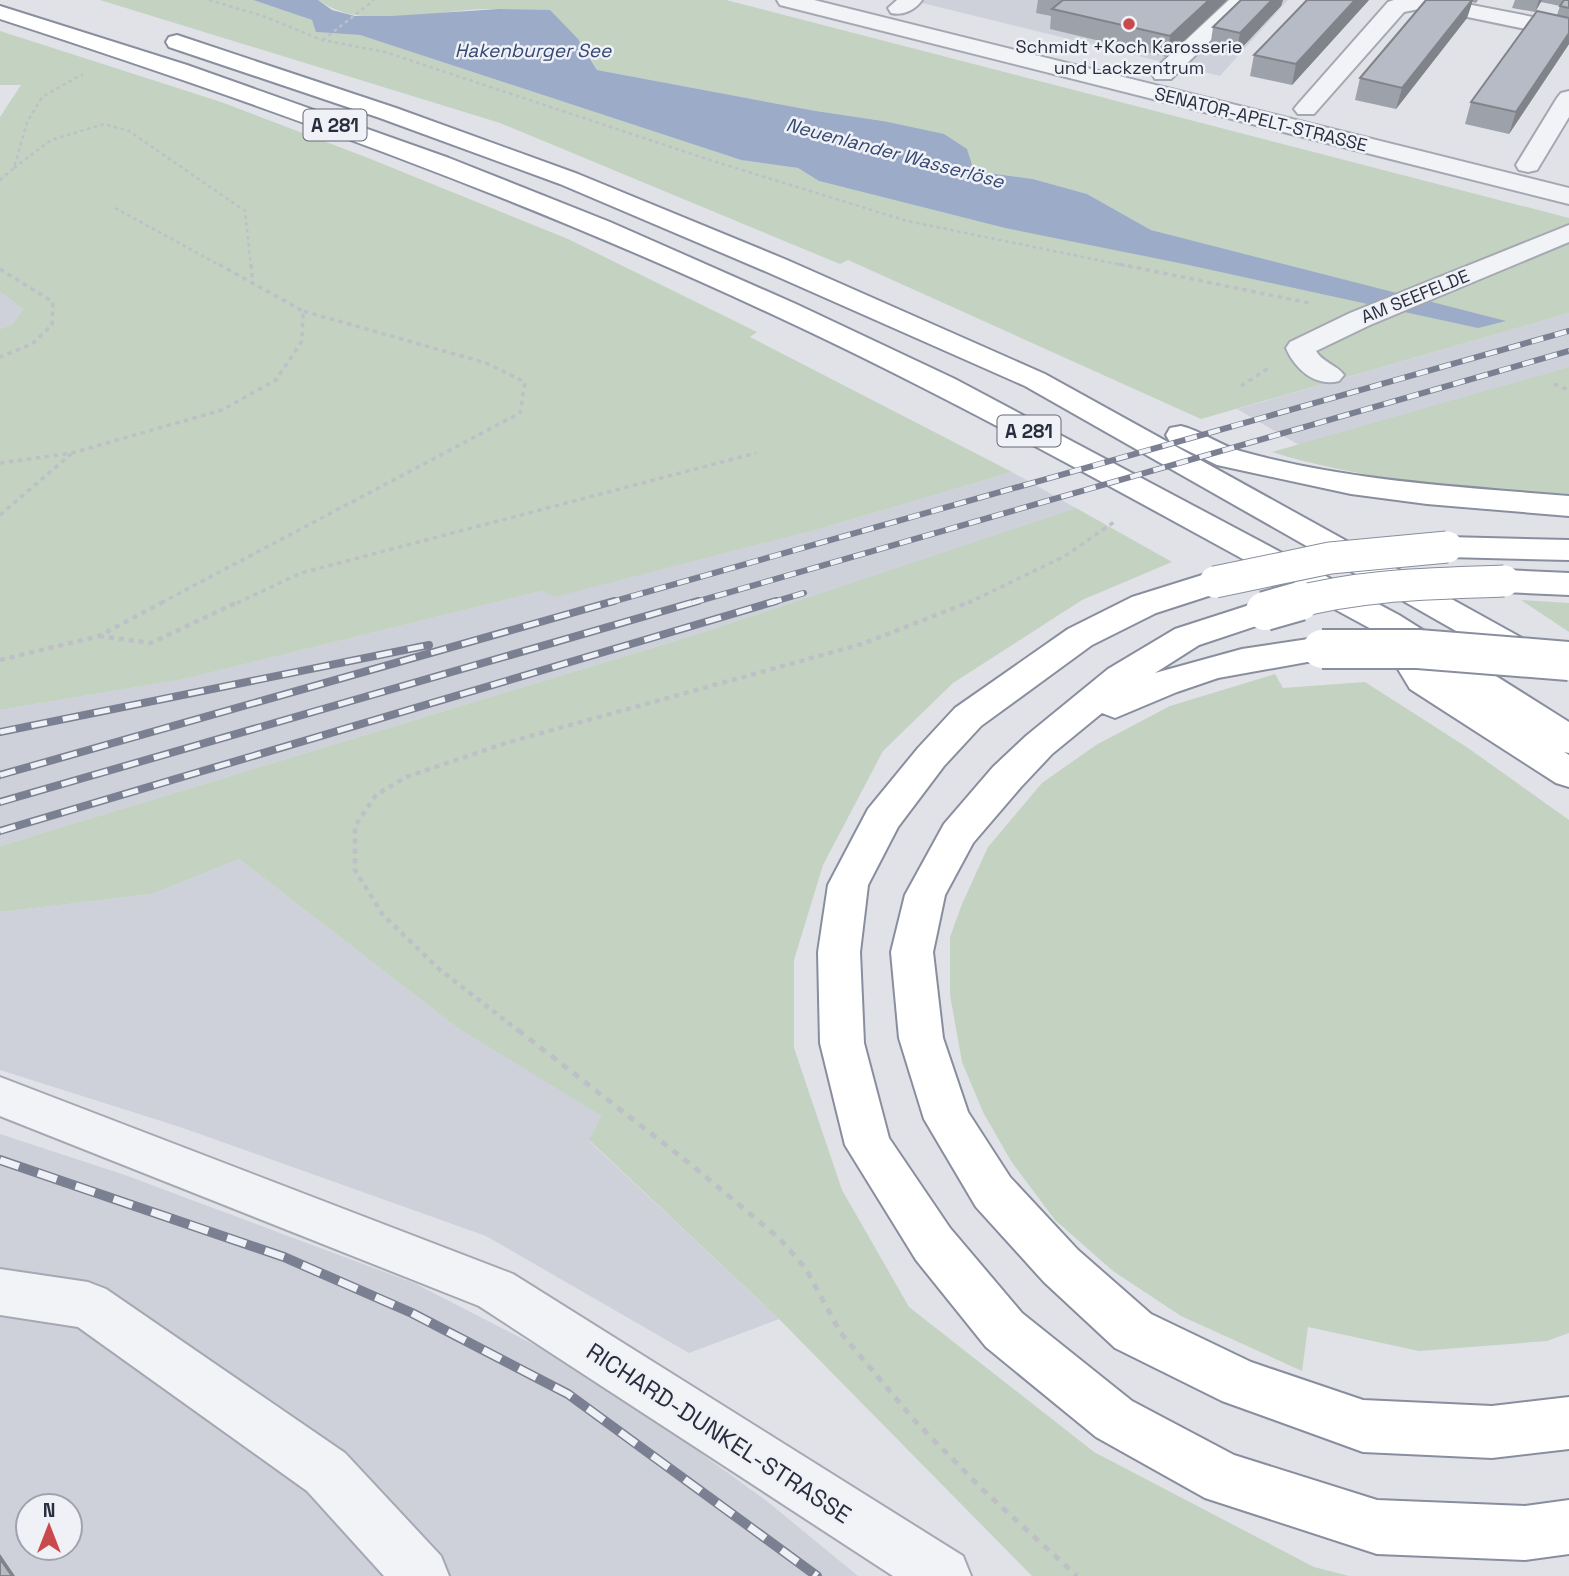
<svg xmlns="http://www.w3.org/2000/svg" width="1569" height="1576" viewBox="0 0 1569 1576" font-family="'Space Grotesk',sans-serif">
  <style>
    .built { fill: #ced1da; fill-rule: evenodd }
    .green { fill: #c3d2c1 }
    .water { fill: #9cabc7 }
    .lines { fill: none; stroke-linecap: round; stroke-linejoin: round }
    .minor-casing { stroke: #a5a8b2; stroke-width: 4 }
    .highway-casing { stroke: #888e9e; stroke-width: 4 }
    .path-far3 { stroke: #bec0c7; stroke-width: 2.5; stroke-dasharray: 3.5 3.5; stroke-linecap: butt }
    .path-far2 { stroke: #bec0c7; stroke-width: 3.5; stroke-dasharray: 4.5 4.5; stroke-linecap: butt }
    .path-far1 { stroke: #bec0c7; stroke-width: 4.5; stroke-dasharray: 5 5; stroke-linecap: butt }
    .path { stroke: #bec0c7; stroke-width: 5; stroke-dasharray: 7 7; stroke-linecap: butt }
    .minor { fill: #f2f3f7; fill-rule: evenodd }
    .highway { fill: #fff; fill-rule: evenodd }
    .rail-far2-casing { stroke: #7a8091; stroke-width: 6 }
    .rail-far1-casing { stroke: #7a8091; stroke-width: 8 }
    .rail-casing { stroke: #7a8091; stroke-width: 10 }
    .rail-far2 { stroke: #eff1f6; stroke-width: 4.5; stroke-dasharray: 12; stroke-linecap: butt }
    .rail-far1 { stroke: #eff1f6; stroke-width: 5; stroke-dasharray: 16; stroke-linecap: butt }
    .rail { stroke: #eff1f6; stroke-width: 7; stroke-dasharray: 20; stroke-linecap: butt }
    .highway-bridge-far1-casing { stroke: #888e9e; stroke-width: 33; stroke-linecap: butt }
    .highway-bridge-casing { stroke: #888e9e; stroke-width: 42; stroke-linecap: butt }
    .highway-bridge-far1 { stroke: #fff; stroke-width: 31 }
    .highway-bridge { stroke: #fff; stroke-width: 38 }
    .wall { fill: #9da1a9 }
    .shaded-wall { fill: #80838a }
    .building { fill: #b7bbc5; stroke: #80838a; stroke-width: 2 }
    .poi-dot { fill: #c9494c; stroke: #eff1f6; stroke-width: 2.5 }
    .labels { text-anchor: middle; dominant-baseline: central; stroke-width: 5; stroke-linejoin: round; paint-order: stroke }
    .far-poi-label { font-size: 18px; fill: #292e3f; stroke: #eff1f6 }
    .far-street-label { font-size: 18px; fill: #292e3f; stroke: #eff1f6 }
    .far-water-label { font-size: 19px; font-style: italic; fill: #344872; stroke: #eff1f6 }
    .shield { fill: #eff1f6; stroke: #646876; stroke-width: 2 }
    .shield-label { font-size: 19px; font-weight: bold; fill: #292e3f }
    .near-street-label { font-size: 24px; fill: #292e3f; stroke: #eff1f6 }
  </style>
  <rect width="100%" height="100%" fill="#e0e2e8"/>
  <path class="built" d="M910,0H1288L1220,76Z
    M0,292L23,309L13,324L0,329Z
    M1569,313V367L1316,441L1299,445L1237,409Z
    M1012,472L1076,508L698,634L0,846V710L184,679L542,591L555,596L819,529Z
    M239,859L459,1029L603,1116L589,1141L779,1319L689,1353L486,1236L180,1127L0,1070V912L152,894Z
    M0,1134L125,1175L414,1283L593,1375L768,1502L858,1576H0ZM28,1506H70V1548H28Z"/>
  <path class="green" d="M100,0H253L312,20L317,32L360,35L741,160L798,168L819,181L1005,228L1504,321L1151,230L1087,194L1033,179L973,171L883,121L816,111L597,70C592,61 585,45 577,39C568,33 506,9 496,9C441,7 365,34 318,0H726L1569,218V313L1201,419L848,260L840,264L500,123Z
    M0,31L221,102L368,158L568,239L757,332L750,337L1012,472L819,529L554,597L542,591L184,679L0,710V329L13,324L23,309L0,292V117L21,85H0Z
    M1569,367V496C1468,489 1370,482 1272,452Z
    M1076,508L1172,562L1082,600L953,683L883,751L823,865L794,960V1048L842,1190L909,1307L1094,1452L1314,1567L1349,1576H1032L779,1319L589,1140L602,1116L459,1029L239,859L152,894L0,912V846L698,634Z
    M1521,600L1569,603V632Z
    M1275,674L1283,688L1365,682L1468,748L1569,820V1333L1547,1341L1419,1351L1308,1327L1302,1371L1181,1316L1113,1271L1055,1220L1011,1161L983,1112L962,1062L950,995V937L962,904L988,847L1042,783L1096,745L1170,706Z"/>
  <path class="water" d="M253,0H318L332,10L355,16H392L499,9L550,10L578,39L597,70L816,111L883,121L944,134L967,149L974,171L1033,179L1087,194L1151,230L1506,321L1478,328L1184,264L1005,228L819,181L798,168L741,160L360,35L316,32L312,20Z"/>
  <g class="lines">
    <defs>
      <path id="minor" d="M777,0H814L1569,188V204L780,5Z
        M897,0H922C915,10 903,16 891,13L888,8Z
        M1229,0H1252L1171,79H1155L1152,74L1155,69Z
        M1394,0H1446L1569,24V38L1424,8L1404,12L1314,114H1298L1294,109L1298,104L1388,2Z
        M1569,91V117L1540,165L1537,170L1528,172L1519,170L1516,165L1557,98L1561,93Z
        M1569,225V242L1370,325L1316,351C1322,362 1337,365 1344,375L1339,381C1315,387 1295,369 1286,348L1290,342L1350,313Z
        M0,1077L513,1274L963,1556L971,1576H893L479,1306L0,1116Z
        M0,1269L88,1282L106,1289L345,1453L441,1556L449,1576H384L307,1491L78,1327L0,1315Z"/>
      <path id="highway" d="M0,6L187,65L449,158L610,222L796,304L955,379L1399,615L1569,722V753L1564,752L1569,755V787L1556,783L1410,689L1375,631C1177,524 982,412 778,317C526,199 265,105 0,19Z
        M177,35L396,108L578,174L787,260L1045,374L1549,653L1554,661L1549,669L1536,673L1523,669L1025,386L767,272L560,184L380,118L169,47L166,42L169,37Z
        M1181,426C1202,431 1219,445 1240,451C1347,481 1459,487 1569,496V516L1427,504L1351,494L1217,465L1170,442L1166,435L1170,428Z
        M1447,537L1569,540V560L1447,557L1435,554L1430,547L1435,540Z
        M1504,570L1569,573V595L1504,592L1492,589L1487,581L1492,573Z
        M1215,571L1227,574L1232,582L1227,590L1156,613L1092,645L981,726L944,766L898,827L868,885L860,952L864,1043L889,1138L950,1228L1022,1313L1132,1401L1234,1455L1377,1500L1525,1506L1569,1500V1554L1525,1560L1377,1554L1205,1498L1096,1437L986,1347L916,1260L845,1145L820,1043L818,952L828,885L868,809L918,748L955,708L1068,629L1132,597Z
        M1265,600L1277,603L1282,611L1277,619L1199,645L1155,673L1242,649L1322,637L1335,641L1340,649L1335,657L1218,678L1177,692L1115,718L1102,713L1052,754L1021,787L973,843L945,895L933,952L943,1038L968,1112L1010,1177L1078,1250L1151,1314L1251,1362L1363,1400L1492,1406L1569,1397V1449L1492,1458L1363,1452L1222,1401L1115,1348L1044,1282L976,1207L924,1119L899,1038L891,952L905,895L944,824L993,767L1026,736L1108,669L1175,629Z"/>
    </defs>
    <use href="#minor" class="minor-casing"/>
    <use href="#highway" class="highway-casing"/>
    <path class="path-far3" d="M209,0L263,16L322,40L385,52L716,162L907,221L1127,266
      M323,40L374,0
      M14,168L51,140L104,124L129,131L245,211L251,266
      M0,180L14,168L27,122L42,97L83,74
      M115,208L221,266"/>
    <path class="path-far2" d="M251,264L253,283
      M1119,264L1309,303
      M0,269L53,302L52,325L32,344L0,357
      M1554,384L1569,390
      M1241,386L1270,367
      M0,463L72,453L222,410L276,380L302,341L303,311L218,264
      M0,515L71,454
      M161,603L520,413L525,382L486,363L303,311
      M237,603L301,573L756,453
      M968,603L1065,556L1114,522"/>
    <path class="path-far1" d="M99,636L151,643L240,601
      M0,660L99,636L165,601
      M520,1032L439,969L383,915L355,870V826L376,795L406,777L509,742L862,644L972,601"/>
    <path class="path" d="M518,1030L694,1167L780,1239L806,1269L840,1332L915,1421L982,1489L1077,1576"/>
    <use href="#minor" class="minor"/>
    <use href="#highway" class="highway"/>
    <defs>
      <path id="rail-far2" d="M608,603L1569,331
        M692,603L1569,351
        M770,603L804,593"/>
      <path id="rail-far1" d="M0,732L429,645
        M0,775L614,601
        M0,802L698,601
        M0,831L776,601"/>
      <path id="rail" d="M0,1160L284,1257L412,1313L568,1394L817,1576"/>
    </defs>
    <use href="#rail-far2" class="rail-far2-casing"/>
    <use href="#rail-far1" class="rail-far1-casing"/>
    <use href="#rail" class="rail-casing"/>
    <use href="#rail-far2" class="rail-far2"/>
    <use href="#rail-far1" class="rail-far1"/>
    <use href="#rail" class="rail"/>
    <defs>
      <path id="highway-bridge-far1" d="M1215,582L1330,558L1447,547
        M1293,603C1363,584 1432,584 1504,581"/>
      <path id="highway-bridge" d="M1265,611L1300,601
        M1322,649H1418L1569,661"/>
    </defs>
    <use href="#highway-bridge-far1" class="highway-bridge-far1-casing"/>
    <use href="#highway-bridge" class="highway-bridge-casing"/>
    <use href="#highway-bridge-far1" class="highway-bridge-far1"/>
    <use href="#highway-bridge" class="highway-bridge"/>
  </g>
  <path class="wall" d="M1038,0H1227L1167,57L1050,29L1051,16L1036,13Z
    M1241,0H1283L1281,6L1236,54L1210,48L1213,27Z
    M1369,0L1292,85L1250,76L1254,55Z
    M1426,0H1478L1476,3L1472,2L1467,18L1396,109L1355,100L1360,78Z
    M1515,0H1569V44L1509,134L1465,124L1471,102L1557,15L1560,6L1541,2L1535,12L1512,8Z"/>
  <path class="shaded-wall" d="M1209,0H1227L1167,57L1170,36Z
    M1272,0H1283L1281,6L1236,54L1240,33Z
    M1355,0H1369L1292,85L1296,64Z
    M1472,0H1473L1467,18L1396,109L1402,88Z
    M1539,0H1542L1535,12Z
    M1569,33V44L1509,134L1516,112Z
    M0,1554L15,1576H12L0,1559Z"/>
  <path class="building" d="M1063,0H1209L1170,36L1052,9Z
    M1241,0H1272L1240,33L1213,27Z
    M1307,0H1355L1296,64L1254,55Z
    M1426,0H1472L1402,88L1360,78Z
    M1564,0H1569V8L1560,6Z
    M1537,11L1569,18V33L1516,112L1471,102Z
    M0,1559L12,1576H0Z"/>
  <circle class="poi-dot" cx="1129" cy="24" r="7"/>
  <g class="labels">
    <g class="far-poi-label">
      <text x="1129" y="46">Schmidt +Koch Karosserie<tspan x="1129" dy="21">und Lackzentrum</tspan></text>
    </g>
    <g class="far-street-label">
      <text transform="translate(1261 119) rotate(14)">SENATOR-APELT-STRASSE</text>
      <text transform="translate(1415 296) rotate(-22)">AM SEEFELDE</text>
    </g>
    <g class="far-water-label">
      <text x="533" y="50">Hakenburger See</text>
      <text transform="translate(895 153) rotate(15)">Neuenlander Wasserlöse</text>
    </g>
    <g class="shield">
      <rect x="303.5" y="109.5" width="63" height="31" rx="5"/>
      <rect x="997.5" y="415.5" width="63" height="31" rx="5"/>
    </g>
    <g class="shield-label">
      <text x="335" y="125">A 281</text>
      <text x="1029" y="431">A 281</text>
    </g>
    <g class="near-street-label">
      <text transform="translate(719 1433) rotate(33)">RICHARD-DUNKEL-STRASSE</text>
    </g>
  </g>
  <g transform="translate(49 1527)"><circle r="33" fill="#eff1f6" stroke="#a0a3ad" stroke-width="2"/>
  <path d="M0-5L12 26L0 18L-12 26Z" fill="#c9494c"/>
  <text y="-10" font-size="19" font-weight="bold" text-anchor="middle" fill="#292e3f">N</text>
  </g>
</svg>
